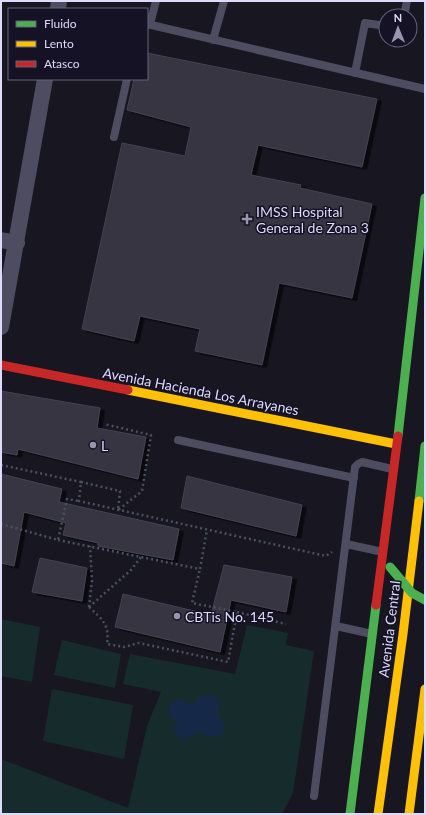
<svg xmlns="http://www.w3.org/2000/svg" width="426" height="815" viewBox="0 0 426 815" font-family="Lato,sans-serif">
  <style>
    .green { fill: #162c2c }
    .water { fill: #162847 }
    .building { fill: #373442; stroke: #454254; filter: url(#shadow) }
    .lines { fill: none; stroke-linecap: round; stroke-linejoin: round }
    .path { stroke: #48525e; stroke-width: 2.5; stroke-dasharray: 2 3; stroke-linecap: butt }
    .lane { stroke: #4e4c60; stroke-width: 8 }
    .street { stroke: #4e4c60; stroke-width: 16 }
    .fast { stroke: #4caf50; stroke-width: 9 }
    .slow { stroke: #ffc107; stroke-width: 9 }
    .jam { stroke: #c62828; stroke-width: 9 }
    .fast-bridge { stroke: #4caf50; stroke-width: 9 }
    .poi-dot { fill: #9995af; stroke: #151225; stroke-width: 1.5 }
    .labels { text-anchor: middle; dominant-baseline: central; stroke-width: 3; stroke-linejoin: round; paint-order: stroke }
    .poi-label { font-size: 14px; fill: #dedafb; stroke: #151225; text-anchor: start }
    .street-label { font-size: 14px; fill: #dedafb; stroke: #151225 }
  </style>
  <defs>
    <filter id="shadow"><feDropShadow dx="4.5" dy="2.5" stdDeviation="0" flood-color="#0009"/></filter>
  </defs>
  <rect width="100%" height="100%" fill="#181621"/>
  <path class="green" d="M1,619L40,627L32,682L1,676Z
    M247,625L288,633L286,645L314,651L293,793L282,814H1V759L128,808L147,726L161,692L123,684L130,654L235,674Z
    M62,640L121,654L115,688L54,675Z
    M52,689L133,705L124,759L43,741Z"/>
  <path class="water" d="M212,695L220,702L217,714L224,723L222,735L208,737L200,731L186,739L177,735L173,727L178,721L169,716L170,704L178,699L193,705L201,696Z"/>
  <path class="building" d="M147,53L377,99L362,167L258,145L251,175L301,185L300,188L372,204L352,298L279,283L262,365L195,351L200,329L140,316L134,341L82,329L122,143L185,156L191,127L127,110L134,79H147Z
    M1,391L100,408L97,428L146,437L138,479L18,449L17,455L1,452Z
    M1,474L62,489L59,502L179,529L173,560L98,546V543L63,535L66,523L24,512L14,566L1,563Z
    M187,476L302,505L296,536L181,508Z
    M40,558L87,568L82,601L32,592Z
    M224,565L292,577L286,612L231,600L220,652L115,627L123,594L211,615Z"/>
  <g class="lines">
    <path class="path" d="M1,465L81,482L79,501L326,556L332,552
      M81,482L120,491L118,510L142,491L151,435L104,424
      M1,524L58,540L67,499L79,501
      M58,540L200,569L207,530
      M89,607C102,619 110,625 107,644L124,647L139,643L228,662L237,612L192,603L200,569
      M89,607L131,570L141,557
      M89,607L92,581L90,546
      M237,612L286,624"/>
    <path class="lane" d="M404,16L407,1
      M147,24L425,89
      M150,24L156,1
      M213,40L224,1
      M355,73L365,23L386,26
      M114,137L127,79
      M178,440L354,478
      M346,544L383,552
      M336,626L372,634
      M314,796L355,467L358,464L362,462L392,469"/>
    <path class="street" d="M58,9L59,1
      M1,240L17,243
      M1,327L45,79"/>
    <path class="fast" d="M398,436L425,198
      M419,501L425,446
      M350,814L376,605"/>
    <path class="slow" d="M128,390L396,444
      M378,814L403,634L419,501
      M409,814L425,689"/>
    <path class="jam" d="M1,365L128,390
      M376,605L398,436"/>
    <path class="fast-bridge" d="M390,567L412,593L425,600"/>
  </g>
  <g class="poi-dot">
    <path d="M245 213h4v4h4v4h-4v4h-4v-4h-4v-4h4z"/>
    <circle cx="93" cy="445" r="4"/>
    <circle cx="177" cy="616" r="4"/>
  </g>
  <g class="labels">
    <g class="poi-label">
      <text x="256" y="211">IMSS Hospital<tspan x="256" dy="16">General de Zona 3</tspan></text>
      <text x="101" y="445">L</text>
      <text x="185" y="616">CBTis No. 145</text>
    </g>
    <g class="street-label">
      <text transform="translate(201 391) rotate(11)">Avenida Hacienda Los Arrayanes</text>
      <text transform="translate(389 629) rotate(-83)">Avenida Central</text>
    </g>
  </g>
  <rect width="426" height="815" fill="none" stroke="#dedafb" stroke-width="4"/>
  <rect x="8" y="8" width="140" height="72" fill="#151225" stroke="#65627b"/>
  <rect x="16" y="21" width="20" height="6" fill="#4caf50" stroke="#65627b"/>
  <text x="44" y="28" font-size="12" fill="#dedafb">Fluido</text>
  <rect x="16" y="41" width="20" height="6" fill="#ffc107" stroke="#65627b"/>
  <text x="44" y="48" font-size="12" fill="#dedafb">Lento</text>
  <rect x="16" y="61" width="20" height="6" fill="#c62828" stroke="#65627b"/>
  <text x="44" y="68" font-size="12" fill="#dedafb">Atasco</text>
  <g transform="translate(398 28) rotate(359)"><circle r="19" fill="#151225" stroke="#65627b"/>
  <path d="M0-3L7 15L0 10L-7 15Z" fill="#9995af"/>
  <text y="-6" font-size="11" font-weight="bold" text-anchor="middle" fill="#dedafb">N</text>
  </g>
</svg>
